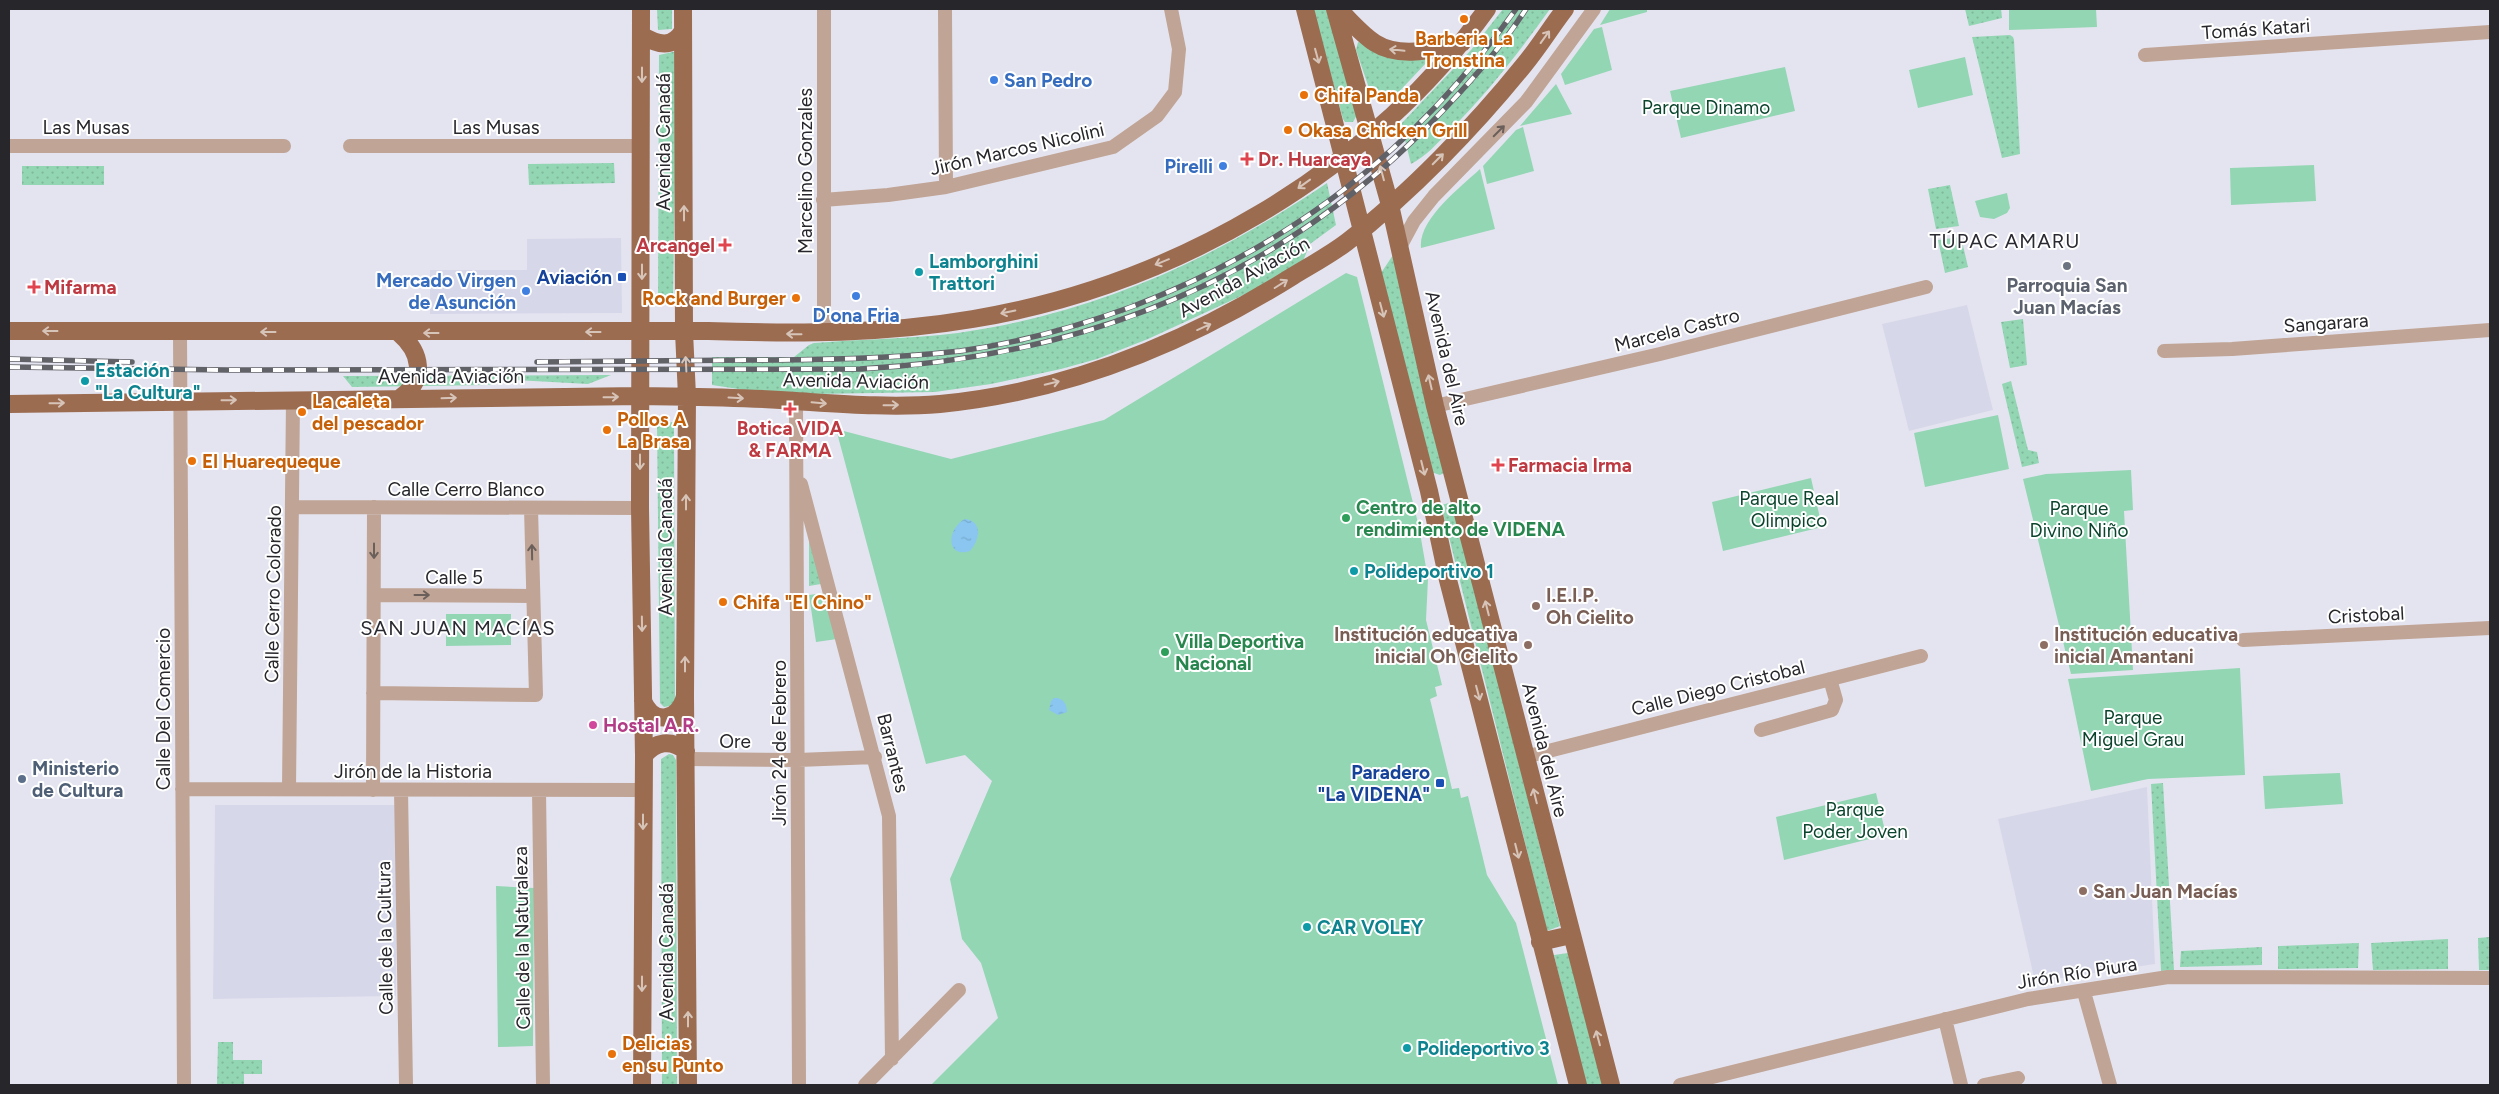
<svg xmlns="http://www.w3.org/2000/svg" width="2499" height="1094" viewBox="0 0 2499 1094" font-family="Figtree,sans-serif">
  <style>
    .built { fill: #d7d7ea }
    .grass { fill: url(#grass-dots) }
    .green { fill: #93d6b3 }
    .water { fill: url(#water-ripples) }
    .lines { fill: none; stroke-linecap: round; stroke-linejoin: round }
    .minor { stroke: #c0a495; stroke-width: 14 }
    .major { stroke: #9c6c51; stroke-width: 18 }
    .rail-casing { stroke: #616168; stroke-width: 5.5 }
    .rail { stroke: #fff; stroke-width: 4; stroke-dasharray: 11; stroke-linecap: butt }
    .oneway { stroke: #d7c4b9 }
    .oneway2 { stroke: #6b5f5b }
    .food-dot { fill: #e8710a; stroke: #fff; stroke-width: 2 }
    .shop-dot { fill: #3f7fe0; stroke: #fff; stroke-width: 2 }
    .health-dot { fill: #e0444e; stroke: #fff; stroke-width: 2 }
    .worship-dot { fill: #6b7280; stroke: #fff; stroke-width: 2 }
    .culture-dot { fill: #0f9aa8; stroke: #fff; stroke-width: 2 }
    .transit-dot { fill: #1a4fb4; stroke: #fff; stroke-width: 2 }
    .leisure-dot { fill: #2e9e5b; stroke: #fff; stroke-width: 2 }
    .education-dot { fill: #8d6e63; stroke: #fff; stroke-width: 2 }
    .hotel-dot { fill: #d1479c; stroke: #fff; stroke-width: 2 }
    .service-dot { fill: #5c6f8a; stroke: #fff; stroke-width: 2 }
    .labels { text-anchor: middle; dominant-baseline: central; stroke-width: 4; stroke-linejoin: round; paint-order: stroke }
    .street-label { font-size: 19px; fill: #26262b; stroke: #fff }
    .food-label { font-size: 19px; font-weight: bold; fill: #c56008; stroke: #fff; text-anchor: start }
    .shop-label { font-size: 19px; font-weight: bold; fill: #366cbe; stroke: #fff; text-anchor: end }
    .park-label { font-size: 19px; fill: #0b442d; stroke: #fff }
    .health-label { font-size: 19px; font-weight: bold; fill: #be3a42; stroke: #fff; text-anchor: start }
    .culture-label { font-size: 19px; font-weight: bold; fill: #0d838f; stroke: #fff; text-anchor: start }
    .transit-label { font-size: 19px; font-weight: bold; fill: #164399; stroke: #fff; text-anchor: end }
    .worship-label { font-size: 19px; font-weight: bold; fill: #5b616d; stroke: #fff }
    .leisure-label { font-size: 19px; font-weight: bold; fill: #27864d; stroke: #fff; text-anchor: start }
    .education-label { font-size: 19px; font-weight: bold; fill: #785e54; stroke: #fff; text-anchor: start }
    .hotel-label { font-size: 19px; font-weight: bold; fill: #b23c85; stroke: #fff; text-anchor: start }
    .service-label { font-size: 19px; font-weight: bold; fill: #4e5e75; stroke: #fff; text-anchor: start }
    .neighbourhood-label { font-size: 20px; letter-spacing: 1px; fill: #2a2a32; stroke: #fff }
  </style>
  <defs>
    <pattern id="grass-dots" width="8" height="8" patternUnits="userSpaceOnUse" patternTransform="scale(1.25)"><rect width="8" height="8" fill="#93d6b3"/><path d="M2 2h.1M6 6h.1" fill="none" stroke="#7fb89a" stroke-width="1.8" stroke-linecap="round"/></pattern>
    <pattern id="water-ripples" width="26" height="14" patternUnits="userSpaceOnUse" patternTransform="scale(1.25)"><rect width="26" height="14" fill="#8ac6f0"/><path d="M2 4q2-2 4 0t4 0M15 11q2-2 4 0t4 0" fill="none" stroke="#77aace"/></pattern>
  </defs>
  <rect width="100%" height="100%" fill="#e4e4f0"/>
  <path class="built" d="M621,238L622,313L430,314V270H527V239Z
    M1967,305L1993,410L1909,431L1882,324Z
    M2147,787L2155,964L2035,982L1998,819Z
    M215,805H397L396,996L213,999Z"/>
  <path class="grass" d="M657,9H672V29L658,30Z
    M1313,9H1329L1357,115L1353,122H1345L1343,119Z
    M1503,9H1550C1519,52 1487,94 1449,131C1438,143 1425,157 1411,164L1401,124L1471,50Z
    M1965,9H2001L2002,18L1969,26Z
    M2010,35L2013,37L2014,40L2020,154L2002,158L1972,37Z
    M1358,42L1428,56L1427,62L1395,96L1381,100L1371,94L1356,50Z
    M677,51L673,302L658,304L659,55Z
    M614,163L615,183L529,185L528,164Z
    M22,166H104V185H22Z
    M1327,183L1336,225L1310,244L1303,261L1252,291L1148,339L1097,359L1061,369L991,384L935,392L814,394L745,390L712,385V357H794L809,345L814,343C862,339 910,339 958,333C1094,314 1215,259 1327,183Z
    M1950,185L1959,226L1936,229L1928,189Z
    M1961,237L1968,267L1945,273L1938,240Z
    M1393,255L1444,473L1440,475L1431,472L1381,273Z
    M2023,319L2027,365L2010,368L2001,322Z
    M611,375L588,384L515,380L487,385L352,387L343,376Z
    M2011,381L2028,450L2037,452L2039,463L2022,467L2002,384Z
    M674,422L675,705L664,707L660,703L657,424Z
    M1453,502L1560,926L1547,931L1441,505Z
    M809,516L827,583L809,586Z
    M669,754L673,755L676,760L677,1085H662L661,759Z
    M2163,783L2174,970L2161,971L2151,784Z
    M2490,937V970H2479L2478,938Z
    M2448,939V969L2373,970L2371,943Z
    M2359,943L2358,968L2278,969V946Z
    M2262,947V965L2180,967L2181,951Z
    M1568,953L1603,1085H1585L1554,955Z
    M218,1042H233V1060H262V1074H244V1085H217Z"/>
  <path class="green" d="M1610,9H1647V12L1600,25Z
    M2009,9H2096L2097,27L2009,30Z
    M1602,27L1612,70L1565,85L1561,74L1594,29Z
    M1965,57L1973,95L1918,108L1909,70Z
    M1785,67L1795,111L1681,138L1670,91Z
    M1556,84L1572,114L1520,126Z
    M1523,127L1534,171L1487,184L1483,166L1516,130Z
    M2314,165L2316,201L2231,205L2230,168Z
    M1480,169L1495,229L1421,248C1418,219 1461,187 1480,169Z
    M2007,193L2010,208L2007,213L1994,219L1980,217L1975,201Z
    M1346,273L1357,277L1419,527L1428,579L1426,620L1442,685L1435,687L1437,696L1430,699L1452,789L1459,788L1461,798L1468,796L1487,875L1516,923L1558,1085H931L998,1018L981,963L962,939L950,879L992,781L965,755L926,764L836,429L951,459L1104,420Z
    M1998,415L2009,469L1925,487L1914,433Z
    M2131,470L2133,510L2124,511L2133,670L2071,674L2023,479L2046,474Z
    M1811,478L1822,527L1723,551L1712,502Z
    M831,592L837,639L816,642L809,595Z
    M446,614H511V645L446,646Z
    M2240,668L2245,775L2148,779L2091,791L2068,679Z
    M2340,773L2343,804L2265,809L2263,776Z
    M1876,793L1886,835L1784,860L1776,817Z
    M496,886L534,888L533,1046L498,1047Z"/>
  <path class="water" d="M965,519C983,521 980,540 970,551C945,559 947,528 965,519Z
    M1054,698C1063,697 1067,704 1067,712L1058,715L1049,710L1051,701Z"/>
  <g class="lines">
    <path class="minor" d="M945,9L946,187
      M2145,55L2490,32
      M9,146H284
      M350,146H642
      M823,200L888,195L946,187L1113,147L1157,116L1175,92L1179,49L1171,9
      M1400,247L1414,221L1434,196L1526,102L1594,9
      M180,332L184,1085
      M824,334V9
      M2164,351L2232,349L2490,330
      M796,401L799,1085
      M1435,406L1660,354L1926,287
      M801,484L889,816L892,1059
      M292,507L640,508
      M374,595L533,596
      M2243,640L2490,628
      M373,693L536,695L531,508
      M1761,730L1832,710L1836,700L1830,679
      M1525,757L1921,656
      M686,759L798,760L875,757
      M182,789L643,790
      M289,789L293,399
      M373,790L374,507
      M401,790L406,1085
      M539,790L543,1085
      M2084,992L2110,1085
      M1945,1019L1961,1085
      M865,1085L959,990
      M1680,1085L2028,999L2168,977L2490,978
      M1984,1085L2018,1078"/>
    <path class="major" d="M641,9L640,508L644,756L642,1085
      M683,9L684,332L687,396L685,696L688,1085
      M1305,9L1429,491L1448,580L1578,1085
      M1335,9L1390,205L1435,406L1611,1085
      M1338,9C1350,20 1361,34 1375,43C1400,59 1436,49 1462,43
      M641,35C658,45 672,49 683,31
      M9,331H708C797,334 885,334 973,319C1172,286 1368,174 1487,9
      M399,333C421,352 427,379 400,398
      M9,404L641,396C693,397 744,397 796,401C843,404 892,408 940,404C1066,392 1186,343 1293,276C1311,265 1330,255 1347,242C1409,194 1475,126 1524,65C1539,47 1551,27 1565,9
      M643,701C654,726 679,721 685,696
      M644,756C655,741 671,739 686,751
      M1540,942L1571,935"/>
    <defs>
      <path id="rail" d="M9,359L132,362
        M537,362C607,361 677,361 746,360C818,360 889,359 960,351C1018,343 1076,327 1131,307C1292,246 1416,149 1516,9
        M9,367L227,370L860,369C1081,357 1274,282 1430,124C1465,88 1499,51 1526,9"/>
    </defs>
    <use href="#rail" class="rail-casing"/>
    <use href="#rail" class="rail"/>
  </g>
  <defs><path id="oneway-shaft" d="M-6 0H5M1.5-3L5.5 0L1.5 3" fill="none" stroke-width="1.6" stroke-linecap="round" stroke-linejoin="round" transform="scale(1.25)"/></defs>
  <g class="oneway">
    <use href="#oneway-shaft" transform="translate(1545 37) rotate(-54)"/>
    <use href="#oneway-shaft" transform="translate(1397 50) rotate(-174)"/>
    <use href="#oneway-shaft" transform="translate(1317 56) rotate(75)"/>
    <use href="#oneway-shaft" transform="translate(642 75) rotate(90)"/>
    <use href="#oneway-shaft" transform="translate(1438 159) rotate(-45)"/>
    <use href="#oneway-shaft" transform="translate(1382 173) rotate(-105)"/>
    <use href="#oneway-shaft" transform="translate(1304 184) rotate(144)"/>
    <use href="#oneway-shaft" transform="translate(684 213) rotate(-90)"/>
    <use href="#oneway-shaft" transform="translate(1162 262) rotate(158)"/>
    <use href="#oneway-shaft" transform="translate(642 272) rotate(90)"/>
    <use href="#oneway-shaft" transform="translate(1281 284) rotate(-32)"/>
    <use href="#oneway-shaft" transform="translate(1382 310) rotate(75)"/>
    <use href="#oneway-shaft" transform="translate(1008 312) rotate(168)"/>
    <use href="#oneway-shaft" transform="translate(1204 327) rotate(-24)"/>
    <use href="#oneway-shaft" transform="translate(50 331) rotate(-180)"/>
    <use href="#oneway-shaft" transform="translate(268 332) rotate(-180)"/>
    <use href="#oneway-shaft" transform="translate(593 332) rotate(180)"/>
    <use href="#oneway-shaft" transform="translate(431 333) rotate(180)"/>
    <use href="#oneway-shaft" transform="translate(794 334) rotate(-179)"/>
    <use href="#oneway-shaft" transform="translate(686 364) rotate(-93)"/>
    <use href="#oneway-shaft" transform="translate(1430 382) rotate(-103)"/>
    <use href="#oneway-shaft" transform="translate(1052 383) rotate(-13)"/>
    <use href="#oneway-shaft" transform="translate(611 397) rotate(-1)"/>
    <use href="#oneway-shaft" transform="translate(449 398) rotate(-2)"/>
    <use href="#oneway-shaft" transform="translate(736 398) rotate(3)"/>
    <use href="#oneway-shaft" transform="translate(229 400) rotate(-1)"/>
    <use href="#oneway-shaft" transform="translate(57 403) rotate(-1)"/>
    <use href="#oneway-shaft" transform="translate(819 403) rotate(5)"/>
    <use href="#oneway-shaft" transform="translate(891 405) rotate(-1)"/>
    <use href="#oneway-shaft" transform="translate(640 462) rotate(90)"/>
    <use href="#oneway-shaft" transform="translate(1423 468) rotate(76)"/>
    <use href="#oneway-shaft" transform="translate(686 502) rotate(-90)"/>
    <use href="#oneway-shaft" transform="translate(1487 608) rotate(-104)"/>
    <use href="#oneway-shaft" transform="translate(642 624) rotate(89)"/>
    <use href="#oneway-shaft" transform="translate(685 664) rotate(-90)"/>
    <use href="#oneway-shaft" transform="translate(1478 693) rotate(75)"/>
    <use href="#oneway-shaft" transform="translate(1535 796) rotate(-104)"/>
    <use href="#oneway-shaft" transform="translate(643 822) rotate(90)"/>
    <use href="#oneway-shaft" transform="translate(1517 851) rotate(76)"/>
    <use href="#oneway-shaft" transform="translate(642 984) rotate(90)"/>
    <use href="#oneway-shaft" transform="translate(688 1019) rotate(-90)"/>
    <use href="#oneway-shaft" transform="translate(1598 1038) rotate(-105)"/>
  </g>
  <g class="oneway2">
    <use href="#oneway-shaft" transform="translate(1499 131) rotate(-45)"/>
    <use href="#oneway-shaft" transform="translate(374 551) rotate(90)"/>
    <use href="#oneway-shaft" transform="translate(532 552) rotate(-91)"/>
    <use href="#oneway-shaft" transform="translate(422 595)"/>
  </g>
  <g class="food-dot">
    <circle cx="1464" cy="19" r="5"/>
    <circle cx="1304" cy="95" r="5"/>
    <circle cx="1288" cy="130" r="5"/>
    <circle cx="796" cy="298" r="5"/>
    <circle cx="302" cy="412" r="5"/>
    <circle cx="607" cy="430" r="5"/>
    <circle cx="192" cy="461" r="5"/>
    <circle cx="723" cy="602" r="5"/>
    <circle cx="612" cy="1054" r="5"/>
  </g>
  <g class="shop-dot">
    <circle cx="994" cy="80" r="5"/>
    <circle cx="1223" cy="166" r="5"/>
    <circle cx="526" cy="291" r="5"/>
    <circle cx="856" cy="296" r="5"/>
  </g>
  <g class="health-dot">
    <path d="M1244.5 151.5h5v5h5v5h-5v5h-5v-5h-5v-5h5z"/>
    <path d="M722.5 237.5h5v5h5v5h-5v5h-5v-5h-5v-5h5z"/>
    <path d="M31.5 279.5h5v5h5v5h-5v5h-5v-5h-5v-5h5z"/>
    <path d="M787.5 401.5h5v5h5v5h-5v5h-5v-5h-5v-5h5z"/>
    <path d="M1495.5 457.5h5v5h5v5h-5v5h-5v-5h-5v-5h5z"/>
  </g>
  <circle class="worship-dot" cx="2067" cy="266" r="5"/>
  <g class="culture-dot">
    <circle cx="919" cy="272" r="5"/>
    <circle cx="85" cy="381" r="5"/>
    <circle cx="1354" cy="571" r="5"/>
    <circle cx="1307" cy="927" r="5"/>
    <circle cx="1407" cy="1048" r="5"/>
  </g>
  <g class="transit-dot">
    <rect x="617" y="272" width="10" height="10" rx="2.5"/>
    <rect x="1435" y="778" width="10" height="10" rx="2.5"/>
  </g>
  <g class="leisure-dot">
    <circle cx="1346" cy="518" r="5"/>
    <circle cx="1165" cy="652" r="5"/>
  </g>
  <g class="education-dot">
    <circle cx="1536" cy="606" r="5"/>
    <circle cx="1528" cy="645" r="5"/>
    <circle cx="2044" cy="645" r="5"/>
    <circle cx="2083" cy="891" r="5"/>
  </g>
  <circle class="hotel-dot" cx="593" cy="725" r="5"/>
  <circle class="service-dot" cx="22" cy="779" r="5"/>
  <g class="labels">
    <g class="street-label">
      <text transform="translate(2256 29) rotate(-4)">Tomás Katari</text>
      <text x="86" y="127">Las Musas</text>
      <text x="496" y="127">Las Musas</text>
      <text transform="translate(663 142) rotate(-90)">Avenida Canadá</text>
      <text transform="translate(1017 149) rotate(-13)">Jirón Marcos Nicolini</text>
      <text transform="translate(805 171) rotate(-90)">Marcelino Gonzales</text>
      <text transform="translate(1244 277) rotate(-29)">Avenida Aviación</text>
      <text transform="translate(2326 323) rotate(-4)">Sangarara</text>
      <text transform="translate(1677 330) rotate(-14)">Marcela Castro</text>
      <text transform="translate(1447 358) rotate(77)">Avenida del Aire</text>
      <text x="451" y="376">Avenida Aviación</text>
      <text transform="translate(856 381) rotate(1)">Avenida Aviación</text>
      <text x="466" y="489">Calle Cerro Blanco</text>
      <text transform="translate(665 547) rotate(-90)">Avenida Canadá</text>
      <text x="454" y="577">Calle 5</text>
      <text transform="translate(273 594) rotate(-89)">Calle Cerro Colorado</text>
      <text transform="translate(2366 615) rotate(-3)">Cristobal</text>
      <text transform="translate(1718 688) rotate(-14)">Calle Diego Cristobal</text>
      <text transform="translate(163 709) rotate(-90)">Calle Del Comercio</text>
      <text x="735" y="741">Ore</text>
      <text transform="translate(779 743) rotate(-90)">Jirón 24 de Febrero</text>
      <text transform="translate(1545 750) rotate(76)">Avenida del Aire</text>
      <text transform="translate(893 753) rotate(76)">Barrantes</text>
      <text x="413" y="771">Jirón de la Historia</text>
      <text transform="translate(385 938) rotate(-91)">Calle de la Cultura</text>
      <text transform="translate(522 938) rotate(-91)">Calle de la Naturaleza</text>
      <text transform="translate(666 952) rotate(-90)">Avenida Canadá</text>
      <text transform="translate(2077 973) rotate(-9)">Jirón Río Piura</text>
    </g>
    <g class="food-label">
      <text x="1464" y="38" text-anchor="middle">Barberia La<tspan x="1464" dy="22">Tronstina</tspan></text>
      <text x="1314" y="95">Chifa Panda</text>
      <text x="1298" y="130">Okasa Chicken Grill</text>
      <text x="786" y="298" text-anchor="end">Rock and Burger</text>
      <text x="312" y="401">La caleta<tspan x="312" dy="22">del pescador</tspan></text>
      <text x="617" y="419">Pollos A<tspan x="617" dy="22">La Brasa</tspan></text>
      <text x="202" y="461">El Huarequeque</text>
      <text x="733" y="602">Chifa "El Chino"</text>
      <text x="622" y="1043">Delicias<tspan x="622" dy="22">en su Punto</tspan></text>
    </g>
    <g class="shop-label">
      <text x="1004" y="80" text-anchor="start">San Pedro</text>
      <text x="1213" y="166">Pirelli</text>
      <text x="516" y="280">Mercado Virgen<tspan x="516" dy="22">de Asunción</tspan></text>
      <text x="856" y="315" text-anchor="middle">D'ona Fria</text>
    </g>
    <g class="park-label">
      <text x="1706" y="107">Parque Dinamo</text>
      <text x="1789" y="498">Parque Real<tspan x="1789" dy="22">Olimpico</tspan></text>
      <text x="2079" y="508">Parque<tspan x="2079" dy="22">Divino Niño</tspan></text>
      <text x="2133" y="717">Parque<tspan x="2133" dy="22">Miguel Grau</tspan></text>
      <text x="1855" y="809">Parque<tspan x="1855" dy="22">Poder Joven</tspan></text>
    </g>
    <g class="health-label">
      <text x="1258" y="159">Dr. Huarcaya</text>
      <text x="715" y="245" text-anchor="end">Arcangel</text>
      <text x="44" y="287">Mifarma</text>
      <text x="790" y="428" text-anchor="middle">Botica VIDA<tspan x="790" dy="22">&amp; FARMA</tspan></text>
      <text x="1508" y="465">Farmacia Irma</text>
    </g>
    <g class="culture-label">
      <text x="929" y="261">Lamborghini<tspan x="929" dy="22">Trattori</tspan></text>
      <text x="95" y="370">Estación<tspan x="95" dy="22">"La Cultura"</tspan></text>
      <text x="1364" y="571">Polideportivo 1</text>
      <text x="1317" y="927">CAR VOLEY</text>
      <text x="1417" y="1048">Polideportivo 3</text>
    </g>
    <g class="transit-label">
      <text x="612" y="277">Aviación</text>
      <text x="1430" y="772">Paradero<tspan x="1430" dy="22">"La VIDENA"</tspan></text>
    </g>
    <g class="worship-label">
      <text x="2067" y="285">Parroquia San<tspan x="2067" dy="22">Juan Macías</tspan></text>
    </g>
    <g class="leisure-label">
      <text x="1356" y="507">Centro de alto<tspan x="1356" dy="22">rendimiento de VIDENA</tspan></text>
      <text x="1175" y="641">Villa Deportiva<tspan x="1175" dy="22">Nacional</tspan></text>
    </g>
    <g class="education-label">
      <text x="1546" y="595">I.E.I.P.<tspan x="1546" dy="22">Oh Cielito</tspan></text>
      <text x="1518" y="634" text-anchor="end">Institución educativa<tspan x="1518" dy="22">inicial Oh Cielito</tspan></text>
      <text x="2054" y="634">Institución educativa<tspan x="2054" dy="22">inicial Amantani</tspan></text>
      <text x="2093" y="891">San Juan Macías</text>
    </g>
    <g class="hotel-label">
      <text x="603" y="725">Hostal A.R.</text>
    </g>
    <g class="service-label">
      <text x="32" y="768">Ministerio<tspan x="32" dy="22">de Cultura</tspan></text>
    </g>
    <g class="neighbourhood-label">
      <text x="2005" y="241">TÚPAC AMARU</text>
      <text x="458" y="628">SAN JUAN MACÍAS</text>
    </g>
  </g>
  <rect width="2499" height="1094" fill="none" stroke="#26262b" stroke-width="20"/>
</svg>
